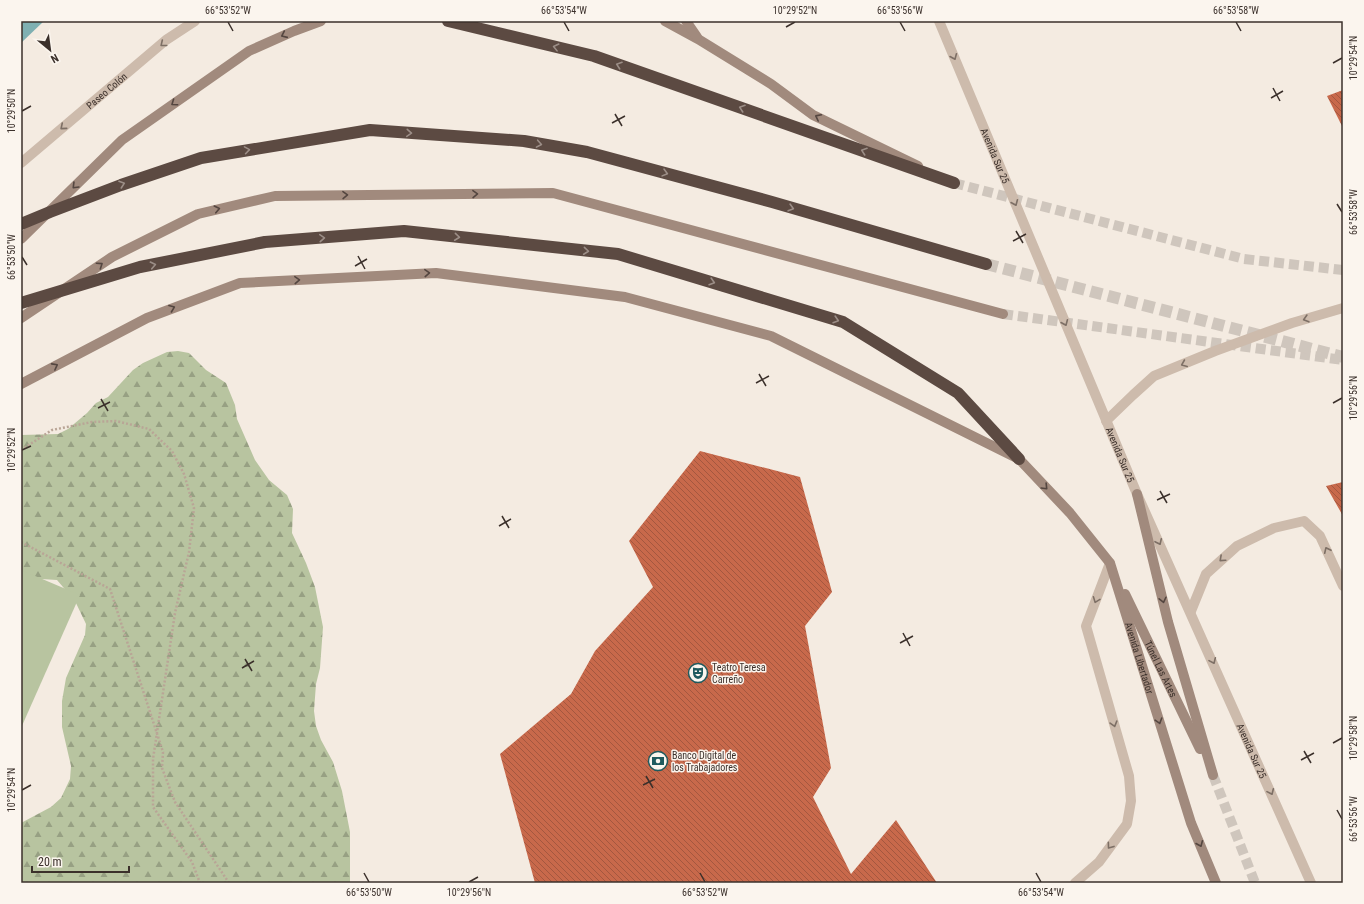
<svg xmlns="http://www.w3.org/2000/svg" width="1364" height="904" viewBox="0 0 1364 904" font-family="'Roboto Condensed',sans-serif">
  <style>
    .forest { fill: url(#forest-firs) }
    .garden { fill: #b8c4a0 }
    .water { fill: #7fb0b2 }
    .building { fill: url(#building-back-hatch) }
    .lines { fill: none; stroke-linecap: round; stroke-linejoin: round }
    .secondary-tunnel { stroke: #cfc6bd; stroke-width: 10; stroke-dasharray: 10 5; stroke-linecap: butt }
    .highway-tunnel { stroke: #cfc6bd; stroke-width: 12; stroke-dasharray: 12 6; stroke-linecap: butt }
    .path { stroke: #b9a596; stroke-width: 2.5; stroke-dasharray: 2 2; stroke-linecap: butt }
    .lane { stroke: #cdbbac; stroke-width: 10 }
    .street { stroke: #cdbbac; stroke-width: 10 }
    .secondary { stroke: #a18a7d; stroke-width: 10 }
    .highway { stroke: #5c4a42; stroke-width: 12 }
    .oneway { stroke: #544640 }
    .oneway2 { stroke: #7d6f65 }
    .oneway3 { stroke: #9c8e87 }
    .ticks { fill: none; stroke: #3b302b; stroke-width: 1.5 }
    .labels { text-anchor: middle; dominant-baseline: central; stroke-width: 3; stroke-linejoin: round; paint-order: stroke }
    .street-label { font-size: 10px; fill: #3b302b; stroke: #fbf5ee }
    .poi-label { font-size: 10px; fill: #3b302b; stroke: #fbf5ee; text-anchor: start }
    .neatline { fill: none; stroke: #3b302b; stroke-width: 1.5 }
    .ticks-label { font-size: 10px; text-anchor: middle; fill: #3b302b }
  </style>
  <defs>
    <pattern id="forest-firs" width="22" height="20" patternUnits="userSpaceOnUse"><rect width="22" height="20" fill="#b8c4a0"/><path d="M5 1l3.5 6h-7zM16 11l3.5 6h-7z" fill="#97a083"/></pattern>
    <pattern id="building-back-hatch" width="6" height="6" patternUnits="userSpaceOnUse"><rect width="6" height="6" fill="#c8694b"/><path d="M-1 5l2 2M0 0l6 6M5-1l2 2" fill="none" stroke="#a4573f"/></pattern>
  </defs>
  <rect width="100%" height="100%" fill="#f4ebe1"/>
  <path class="forest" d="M178,351L189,353L206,370L226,383L235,405L237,419L255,460L269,480L287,495L293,509L292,533L306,563L315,587L323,627L320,668L316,684L314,711L316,726L321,740L333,762L342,791L350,832V883H21V823L51,807L61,798L70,779L71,766L62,727V701L66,678L85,635L86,624L75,601L57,580L41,579L21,583V435L58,434L68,429L87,413L96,403L108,397L133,370L143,363L167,352Z"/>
  <path class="garden" d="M21,570L80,595L21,728Z"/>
  <path class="water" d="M21,21H44L21,43Z"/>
  <path class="building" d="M1343,90V128L1327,96Z
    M700,451L800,477L832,592L805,626L831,768L813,797L851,874L896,820L937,883H535L500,754L571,694L595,651L653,587L629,541Z
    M1343,482V516L1326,486Z"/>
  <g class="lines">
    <path class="secondary-tunnel" d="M954,183L1244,259L1343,270
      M1003,314L1343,360
      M1213,775L1255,883"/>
    <path class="highway-tunnel" d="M986,264L1343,357"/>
    <path class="path" d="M21,450L52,430L92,422L116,421L149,429L172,451L184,474L194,508L189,552L175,613L153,759V807L192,862L200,883
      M21,542L110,589L163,752L162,768L175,802L229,883"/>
    <path class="lane" d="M1106,421L1133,395L1154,376L1215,351L1292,323L1343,308
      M1191,611L1206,574L1237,546L1274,528L1304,521L1320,536L1343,586
      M1075,883L1099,862L1127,824L1131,801L1129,776L1086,626L1110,563"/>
    <g class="street">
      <path id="s1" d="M939,21L1137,494L1311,883"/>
      <path id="s2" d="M21,163L166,40L195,21"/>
    </g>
    <g class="secondary">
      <path d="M665,21L698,39L771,84L813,115L918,166"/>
      <path d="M686,21L697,37"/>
      <path d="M21,239L122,140L249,51L294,31L321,21"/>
      <path d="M21,318L112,257L198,214L275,196L553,193L1003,314"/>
      <path id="s3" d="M21,384L147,318L240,283L436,273L625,297L771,336L1019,459L1070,513L1110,563L1191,823L1216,883"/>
      <path d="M1137,494L1168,622L1213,775"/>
      <path id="s4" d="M1125,594L1200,749"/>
    </g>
    <path class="highway" d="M448,21L594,56L954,183
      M21,224L50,212L121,185L201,158L370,130L524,141L587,152L772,202L986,264
      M21,303L140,267L265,242L404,231L618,254L843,322L958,393L1019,459"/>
  </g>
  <defs><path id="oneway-chevron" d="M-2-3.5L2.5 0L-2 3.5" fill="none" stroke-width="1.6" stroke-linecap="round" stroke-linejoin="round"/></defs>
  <g class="oneway">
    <use href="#oneway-chevron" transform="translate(284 35) rotate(156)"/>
    <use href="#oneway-chevron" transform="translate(174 103) rotate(145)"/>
    <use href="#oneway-chevron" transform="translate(818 117) rotate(-153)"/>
    <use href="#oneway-chevron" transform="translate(75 186) rotate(135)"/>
    <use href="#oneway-chevron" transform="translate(475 194) rotate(-1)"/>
    <use href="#oneway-chevron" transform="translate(345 195) rotate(-1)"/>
    <use href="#oneway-chevron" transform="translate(217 209) rotate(-13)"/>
    <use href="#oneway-chevron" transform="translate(100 265) rotate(-34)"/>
    <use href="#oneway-chevron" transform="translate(427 273) rotate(-3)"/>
    <use href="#oneway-chevron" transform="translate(297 280) rotate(-3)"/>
    <use href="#oneway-chevron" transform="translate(172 308) rotate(-21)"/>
    <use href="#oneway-chevron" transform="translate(55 366) rotate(-28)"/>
    <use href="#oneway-chevron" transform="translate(1045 487) rotate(46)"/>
    <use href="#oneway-chevron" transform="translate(1163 600) rotate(77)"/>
    <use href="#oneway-chevron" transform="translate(1159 721) rotate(73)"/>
    <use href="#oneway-chevron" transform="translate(1200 844) rotate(67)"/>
  </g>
  <g class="oneway2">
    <use href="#oneway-chevron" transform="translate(163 44) rotate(141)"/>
    <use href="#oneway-chevron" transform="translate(954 57) rotate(67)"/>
    <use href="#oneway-chevron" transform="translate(63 127) rotate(140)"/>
    <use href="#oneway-chevron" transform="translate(1015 203) rotate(67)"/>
    <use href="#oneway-chevron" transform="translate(1306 319) rotate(164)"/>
    <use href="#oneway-chevron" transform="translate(1065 323) rotate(67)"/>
    <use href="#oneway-chevron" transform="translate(1184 364) rotate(157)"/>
    <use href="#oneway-chevron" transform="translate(1159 542) rotate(65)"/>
    <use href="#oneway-chevron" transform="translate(1327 550) rotate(-115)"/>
    <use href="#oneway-chevron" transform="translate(1222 559) rotate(138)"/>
    <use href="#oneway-chevron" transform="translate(1096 600) rotate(111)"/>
    <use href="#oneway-chevron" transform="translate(1213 661) rotate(66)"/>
    <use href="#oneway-chevron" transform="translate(1114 724) rotate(74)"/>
    <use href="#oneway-chevron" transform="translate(1271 792) rotate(66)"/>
    <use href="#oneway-chevron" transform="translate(1110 846) rotate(126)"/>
  </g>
  <g class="oneway3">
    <use href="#oneway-chevron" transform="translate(556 47) rotate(-166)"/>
    <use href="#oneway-chevron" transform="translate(619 65) rotate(-161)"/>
    <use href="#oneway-chevron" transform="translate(742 108) rotate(-161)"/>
    <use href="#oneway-chevron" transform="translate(409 133) rotate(4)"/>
    <use href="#oneway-chevron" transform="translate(539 144) rotate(10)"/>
    <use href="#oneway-chevron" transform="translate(247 150) rotate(-9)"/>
    <use href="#oneway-chevron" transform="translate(864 151) rotate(-161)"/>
    <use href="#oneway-chevron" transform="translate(665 173) rotate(15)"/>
    <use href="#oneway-chevron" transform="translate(122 184) rotate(-19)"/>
    <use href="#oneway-chevron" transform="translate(791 208) rotate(16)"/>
    <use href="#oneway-chevron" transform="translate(457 237) rotate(6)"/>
    <use href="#oneway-chevron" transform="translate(322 238) rotate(-4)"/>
    <use href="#oneway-chevron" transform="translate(586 251) rotate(6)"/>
    <use href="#oneway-chevron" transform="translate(153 265) rotate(-12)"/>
    <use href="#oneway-chevron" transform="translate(712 282) rotate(17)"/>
    <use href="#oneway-chevron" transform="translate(836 320) rotate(17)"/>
  </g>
  <path class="ticks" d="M228,22L233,31M564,22L569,31M900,22L905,31M1236,22L1241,31M786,27L795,22M1333,63L1342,58M1273,88L1280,101M1271,98L1283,91M22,111L31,106M615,114L622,126M612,123L625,116M1337,204L1342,212M1016,231L1023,243M1013,241L1026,234M358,256L365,269M22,257L27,265M355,266L367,259M759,374L766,386M756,383L769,376M101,399L108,411M1333,403L1342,398M98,408L110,402M22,450L31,446M1160,491L1167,503M1157,500L1170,494M502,516L509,528M499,526L511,519M903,633L910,646M900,643L913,636M245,659L252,671M242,668L254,661M1333,743L1342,738M1304,751L1311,763M1301,760L1314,753M646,776L653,788M643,785L655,779M22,790L31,785M1337,810L1342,819M364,873L369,882M700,873L705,882M1036,873L1041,882M469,882L478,877"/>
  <defs>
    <symbol id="theatre-ring" viewBox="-11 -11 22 22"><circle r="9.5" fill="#fbf5ee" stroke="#1f5a5e" stroke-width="1.5"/><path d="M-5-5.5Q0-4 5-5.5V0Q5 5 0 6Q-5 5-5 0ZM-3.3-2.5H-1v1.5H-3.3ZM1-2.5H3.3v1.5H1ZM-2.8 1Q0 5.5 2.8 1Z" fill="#1f5a5e"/></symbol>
    <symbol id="bank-ring" viewBox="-11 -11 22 22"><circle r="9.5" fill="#fbf5ee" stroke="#1f5a5e" stroke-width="1.5"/><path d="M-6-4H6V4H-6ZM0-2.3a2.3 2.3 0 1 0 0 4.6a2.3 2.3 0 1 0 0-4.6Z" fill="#1f5a5e"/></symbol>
  </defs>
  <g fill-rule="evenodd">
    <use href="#theatre-ring" x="687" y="662" width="22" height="22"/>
    <use href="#bank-ring" x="647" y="750" width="22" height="22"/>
  </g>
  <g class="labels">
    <g class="street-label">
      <text stroke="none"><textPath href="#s2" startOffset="112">Paseo Colón</textPath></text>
      <text stroke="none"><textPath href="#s1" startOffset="146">Avenida Sur 25</textPath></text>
      <text stroke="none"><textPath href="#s1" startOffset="470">Avenida Sur 25</textPath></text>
      <text stroke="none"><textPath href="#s3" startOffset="1294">Avenida Libertador</textPath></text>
      <text stroke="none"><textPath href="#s4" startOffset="83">Túnel Las Artes</textPath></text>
      <text stroke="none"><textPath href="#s1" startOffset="794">Avenida Sur 25</textPath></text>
    </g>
    <g class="poi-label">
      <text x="712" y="667">Teatro Teresa<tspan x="712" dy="12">Carreño</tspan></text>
      <text x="672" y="755">Banco Digital de<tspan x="672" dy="12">los Trabajadores</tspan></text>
    </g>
  </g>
  <rect width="1364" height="904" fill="none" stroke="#fbf5ee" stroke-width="44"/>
  <g transform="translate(50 50) rotate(151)" stroke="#fbf5ee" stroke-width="3" paint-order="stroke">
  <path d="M0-3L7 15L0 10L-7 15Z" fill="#3b302b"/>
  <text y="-6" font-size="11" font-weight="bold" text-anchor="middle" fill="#3b302b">N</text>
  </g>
  <path d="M32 866v6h97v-6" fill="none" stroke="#3b302b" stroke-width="2"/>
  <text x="38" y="866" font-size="12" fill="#3b302b" stroke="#fbf5ee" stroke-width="3" paint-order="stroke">20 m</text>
  <rect x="22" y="22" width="1320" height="860" class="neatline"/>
  <g class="ticks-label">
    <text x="228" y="14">66°53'52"W</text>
    <text x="564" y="14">66°53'54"W</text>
    <text x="795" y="14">10°29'52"N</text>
    <text x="900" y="14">66°53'56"W</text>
    <text x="1236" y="14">66°53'58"W</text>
    <text transform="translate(1353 58) rotate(-90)" y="4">10°29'54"N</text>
    <text transform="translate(11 111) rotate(-90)" y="4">10°29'50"N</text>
    <text transform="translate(1353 212) rotate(-90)" y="4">66°53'58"W</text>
    <text transform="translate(11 257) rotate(-90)" y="4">66°53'50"W</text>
    <text transform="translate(1353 398) rotate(-90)" y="4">10°29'56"N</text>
    <text transform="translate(11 450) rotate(-90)" y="4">10°29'52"N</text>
    <text transform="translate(1353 738) rotate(-90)" y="4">10°29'58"N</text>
    <text transform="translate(11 790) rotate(-90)" y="4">10°29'54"N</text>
    <text transform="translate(1353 819) rotate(-90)" y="4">66°53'56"W</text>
    <text x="369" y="896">66°53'50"W</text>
    <text x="469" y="896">10°29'56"N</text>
    <text x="705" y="896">66°53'52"W</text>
    <text x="1041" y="896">66°53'54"W</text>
  </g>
</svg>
